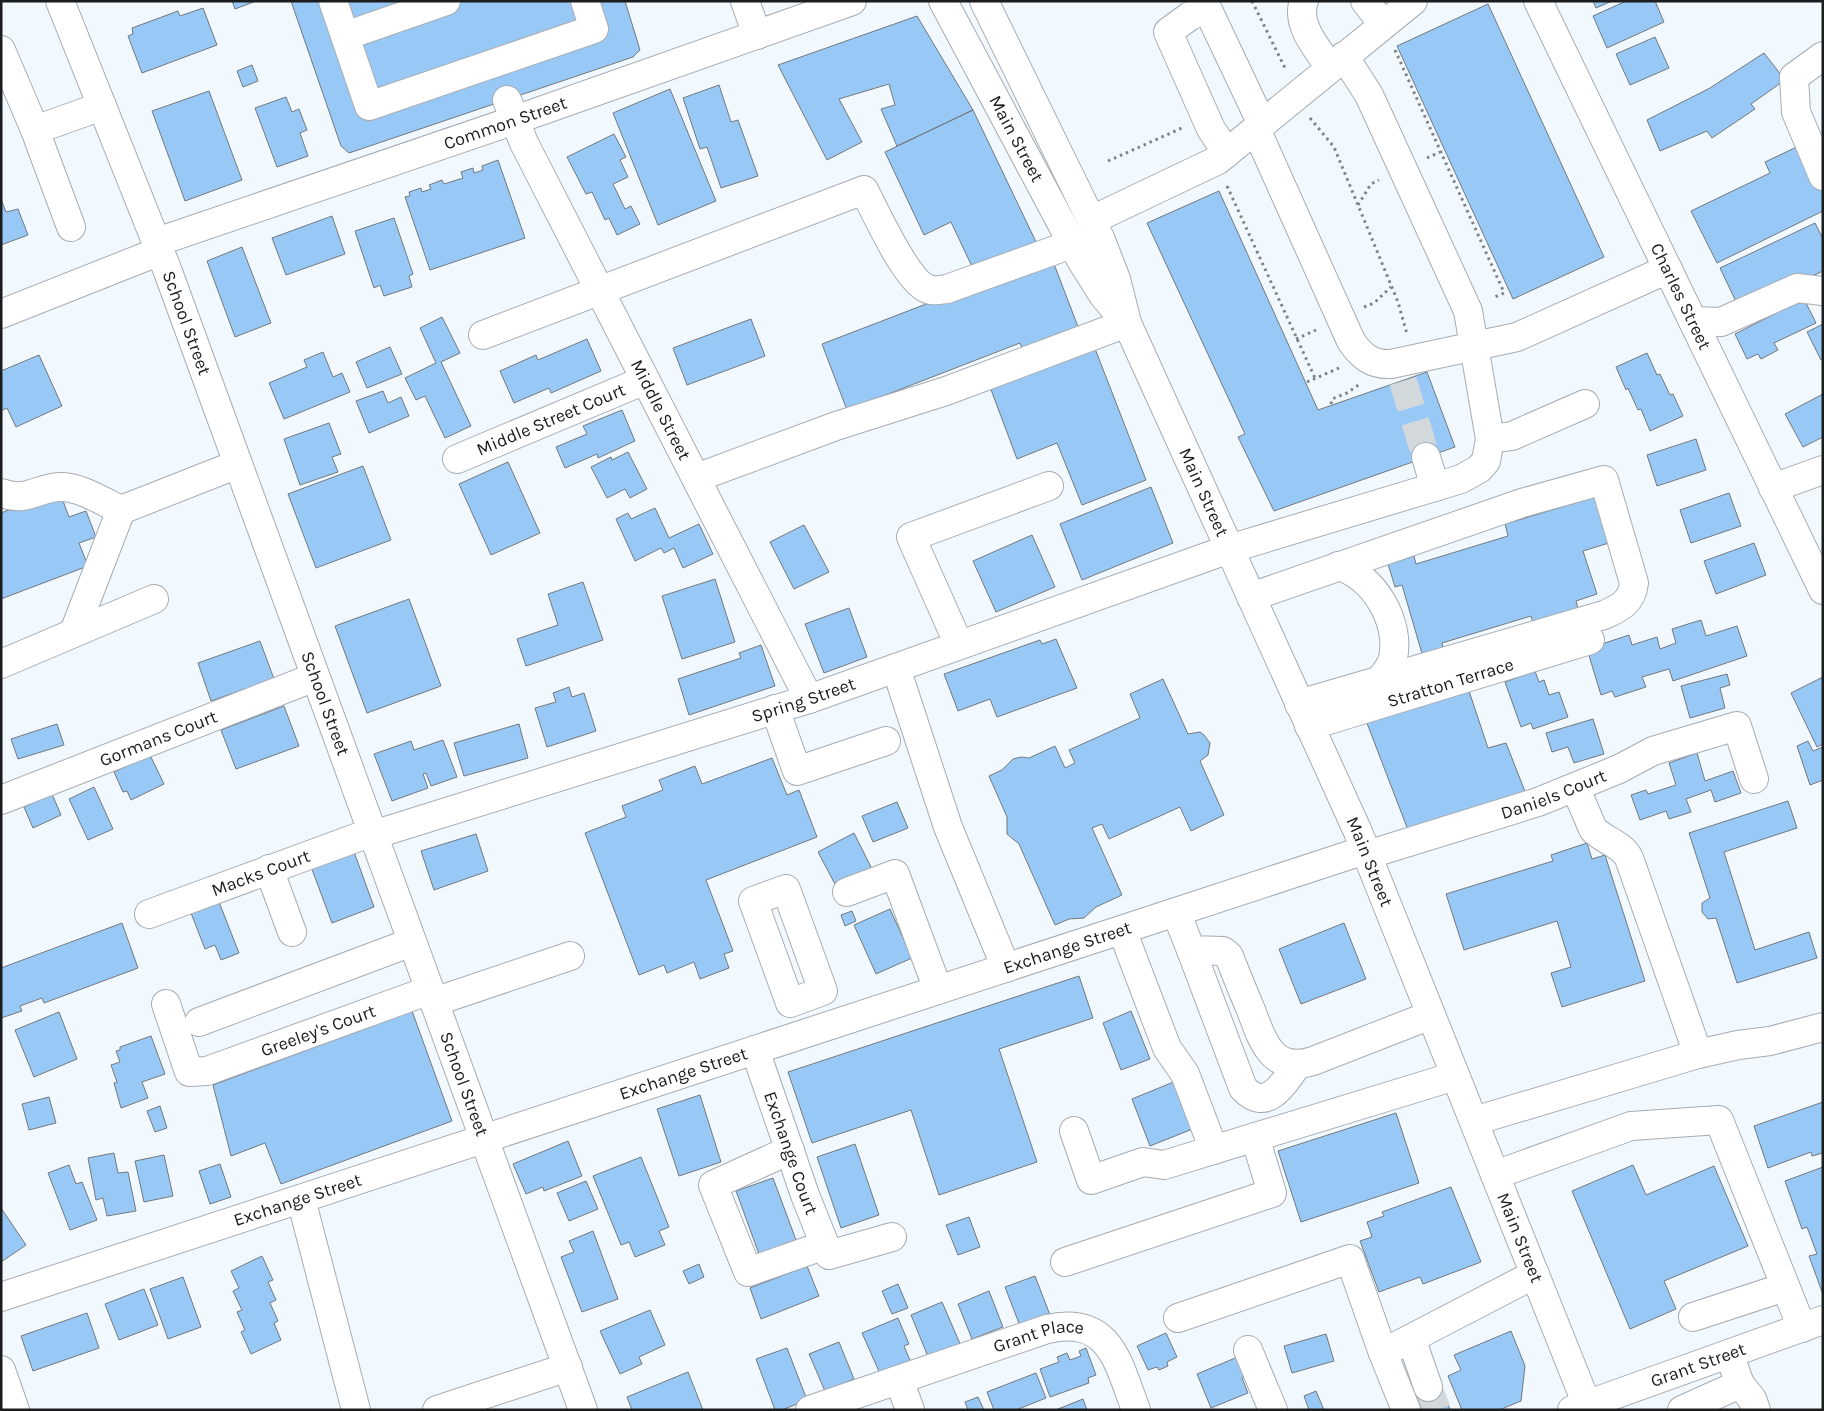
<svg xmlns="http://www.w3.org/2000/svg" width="1824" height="1411" viewBox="0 0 1824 1411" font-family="Karla,sans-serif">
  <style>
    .building { fill: #98c9f6; stroke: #73787d }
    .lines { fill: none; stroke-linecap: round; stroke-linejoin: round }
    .minor-tunnel { stroke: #d2d8dc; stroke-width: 28; stroke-dasharray: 28 14; stroke-linecap: butt }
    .minor-casing { stroke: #a7acb2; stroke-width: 30 }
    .major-casing { stroke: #a7acb2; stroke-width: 30 }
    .path { stroke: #7f8387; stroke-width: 3; stroke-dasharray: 2.5 4; stroke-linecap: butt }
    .minor { stroke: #fff; stroke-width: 28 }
    .major { stroke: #fff; stroke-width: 28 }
    .labels { text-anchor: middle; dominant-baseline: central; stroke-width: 4; stroke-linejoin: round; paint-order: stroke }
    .street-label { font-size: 18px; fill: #1a1c1e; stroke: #fff }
  </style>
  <rect width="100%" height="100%" fill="#f2f9fe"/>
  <path class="building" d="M232,1H256L235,9Z
    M291,1H625L640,50L633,57L349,153L341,146Z
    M1593,1H1612L1596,8Z
    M1626,1H1655L1664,22L1607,48L1593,16Z
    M1488,4L1604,257L1513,299L1397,46Z
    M203,8L217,45L142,73L128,36L133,34L132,28L178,11L180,16Z
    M917,16L973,110L897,146L881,109L895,105L889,84L839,99L862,142L827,160L778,65Z
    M1655,37L1669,68L1630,85L1616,54Z
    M1764,53L1785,80L1751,104L1755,109L1712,138L1707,131L1660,151L1647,120L1710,88Z
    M252,65L258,81L243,87L237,71Z
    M719,85L731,122L738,120L758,176L721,188L707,147L700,149L683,98Z
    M670,89L716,201L658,225L613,113Z
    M209,91L242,180L185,201L152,111Z
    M286,97L292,112L299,109L307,130L300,133L308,156L277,167L255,108Z
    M973,110L1037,244L975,273L951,222L924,235L885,152Z
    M614,134L626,157L620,160L628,177L613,184L625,209L631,206L640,224L617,235L609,218L605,220L592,192L586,194L567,157Z
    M1803,144L1823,183V211L1717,263L1691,211L1770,173L1765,162Z
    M498,160L525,238L430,270L405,197L410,196L409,192L421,188L422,192L431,189L429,185L442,180L444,184L463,178L461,172L473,168L474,173L483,170L482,166Z
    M1219,191L1318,410L1427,372L1455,447L1274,511L1238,437L1245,434L1147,223Z
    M1,199L6,212L18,209L28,235L1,245Z
    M332,216L345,254L286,275L272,238Z
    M394,218L413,274L409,276L412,287L384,296L380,285L374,288L355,231Z
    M1815,223L1823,239V271L1740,310L1720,268Z
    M242,247L271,323L235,337L207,261Z
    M1051,256L1080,332L1024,353L1020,343L847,410L822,344Z
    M1804,299L1816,323L1774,343L1778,350L1761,359L1758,354L1747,359L1735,334Z
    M442,317L460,353L441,362L471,426L445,438L425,396L416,400L405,378L436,363L420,328Z
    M751,319L765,356L687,385L673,348Z
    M1823,324V359L1821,360L1807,332Z
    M587,339L601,371L551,393L549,388L514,403L500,371L536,355L538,360Z
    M1094,346L1146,480L1082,505L1057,443L1017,459L990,387Z
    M390,347L402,374L367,388L356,362Z
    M323,352L333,377L342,373L350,392L284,419L269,383L307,367L304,360Z
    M1647,353L1657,375L1660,374L1670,395L1673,394L1683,416L1650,431L1641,409L1638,410L1628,388L1626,390L1616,367Z
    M39,355L62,406L16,427L7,408L1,411V371Z
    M383,391L388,403L401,397L409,416L369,433L356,401Z
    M1823,394V437L1803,447L1785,414Z
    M622,410L635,441L598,458L597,454L565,468L556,447L587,434L583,426Z
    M329,423L341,454L332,457L338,472L300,485L284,439Z
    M1696,439L1706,470L1657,486L1647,455Z
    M628,452L647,489L630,498L625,489L607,498L591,467L611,457L612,460Z
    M508,462L540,533L491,555L459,484Z
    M363,466L391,540L316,568L288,494Z
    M1151,487L1173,543L1082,580L1060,524Z
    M59,490L69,517L86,511L96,537L79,543L88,566L1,599V513Z
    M1729,493L1741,526L1691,543L1680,510Z
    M1598,496L1612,542L1583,551L1597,594L1576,601L1579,613L1534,627L1531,616L1442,643L1444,651L1423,657L1402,585L1395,587L1388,564L1414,556L1416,564L1508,536L1505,524Z
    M655,508L669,538L699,524L713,554L683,568L674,548L664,553L661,548L635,561L616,519L628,513L631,519Z
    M804,525L829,572L794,589L770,542Z
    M1032,535L1055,587L996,612L973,561Z
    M1754,543L1766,575L1716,594L1704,561Z
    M715,579L735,642L682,659L662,596Z
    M583,582L603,640L526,666L517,639L558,625L548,594Z
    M409,599L441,686L367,713L335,626Z
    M849,608L867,657L824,673L805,624Z
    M1701,620L1706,636L1737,626L1747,656L1673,681L1669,669L1642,677L1646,687L1615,697L1612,691L1601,695L1587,649L1629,635L1632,645L1657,637L1660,649L1676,643L1672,629Z
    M1056,639L1077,688L997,717L990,699L958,711L944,674L1040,640L1042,644Z
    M260,641L274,679L211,701L198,663Z
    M761,645L775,686L689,715L678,679L741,658L739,653Z
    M1535,671L1539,682L1544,680L1549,695L1559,692L1568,717L1533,729L1531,723L1521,727L1505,682Z
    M1727,674L1730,685L1720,688L1725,708L1690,718L1681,686Z
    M1823,677V744L1817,747L1791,693Z
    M1163,679L1188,734L1200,732L1204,735L1210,743L1208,755L1200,761L1224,815L1191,831L1180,807L1109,839L1102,824L1092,828L1122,895L1096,907L1084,918L1069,919L1055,925L1019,844L1007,834V817L989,776L1002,770L1013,759L1021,757L1029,758L1055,746L1065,768L1075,763L1069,750L1140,718L1130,694Z
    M569,687L572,697L584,693L596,731L547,747L535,708L556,702L553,693Z
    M1468,688L1488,748L1506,743L1526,794L1408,830L1365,718Z
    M284,706L299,746L236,769L221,730Z
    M1593,719L1604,754L1574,763L1568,747L1552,752L1546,733Z
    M57,724L64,745L18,759L11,739Z
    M519,724L528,758L464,776L454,743Z
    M443,740L457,777L431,786L426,773L423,774L428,788L392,801L374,754L411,741L414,750Z
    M1808,741L1813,751L1823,747V780L1810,785L1797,746Z
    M1697,753L1705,781L1733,771L1741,793L1715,802L1711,790L1686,799L1691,812L1669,819L1666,811L1640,820L1631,795L1646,790L1648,794L1676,785L1669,763Z
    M150,755L164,784L131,800L127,791L123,792L114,772Z
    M772,758L787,795L799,790L817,837L706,880L733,951L724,954L729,968L700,979L694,962L667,973L664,965L639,975L585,833L626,817L622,806L663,790L659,780L695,766L702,784Z
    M94,787L113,829L88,840L69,799Z
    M52,794L61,815L33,828L24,807Z
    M1788,801L1797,828L1724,852L1755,950L1809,932L1817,958L1737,983L1716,918L1708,919L1702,912V903L1710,898L1689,833Z
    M897,802L908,828L873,842L862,816Z
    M854,833L872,869L837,888L818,852Z
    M476,834L488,871L434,890L421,851Z
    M1587,843L1592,859L1605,855L1645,981L1562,1007L1551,973L1571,967L1557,921L1464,950L1446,894L1553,861L1551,855Z
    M353,849L374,907L332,923L310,864Z
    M219,902L239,953L221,960L215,945L205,949L191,913Z
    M890,909L912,958L876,974L854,925Z
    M852,911L856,921L845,926L841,915Z
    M122,923L138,968L44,1003L42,998L20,1006L22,1011L1,1018V968Z
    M1344,923L1366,979L1301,1004L1279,949Z
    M1079,976L1093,1018L999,1049L1037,1162L939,1195L911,1110L812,1143L788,1072Z
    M412,1011L452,1121L281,1184L265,1143L231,1156L213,1085Z
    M1131,1011L1150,1059L1121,1070L1103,1023Z
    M59,1012L77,1059L34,1077L15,1030Z
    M151,1036L165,1074L142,1082L148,1098L121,1108L114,1083L117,1082L111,1065L120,1062L116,1051L120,1050V1047Z
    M1176,1081L1195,1128L1150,1146L1132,1099Z
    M700,1095L721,1162L679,1176L657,1109Z
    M49,1097L56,1123L29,1130L22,1104Z
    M1823,1102V1153L1812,1156L1811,1152L1768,1168L1754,1126Z
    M160,1106L167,1128L155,1132L147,1111Z
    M1396,1113L1419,1183L1301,1222L1278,1151Z
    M568,1141L582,1176L544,1191L543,1187L526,1194L513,1164Z
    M855,1144L879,1215L841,1228L817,1157Z
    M114,1153L118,1173L128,1172L136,1211L107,1216L103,1198L96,1200L88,1158Z
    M164,1155L173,1196L144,1202L135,1161Z
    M641,1157L669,1227L659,1231L665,1245L635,1257L629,1242L621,1245L593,1176Z
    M220,1164L231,1197L210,1204L199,1171Z
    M69,1165L76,1184L82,1182L97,1220L70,1230L48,1173Z
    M1633,1165L1646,1195L1714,1166L1748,1246L1664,1281L1676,1309L1630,1329L1572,1191Z
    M1823,1167V1291L1822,1292L1809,1256L1817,1254L1807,1227L1802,1229L1785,1181Z
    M773,1178L796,1240L759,1254L736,1191Z
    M586,1181L598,1209L569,1221L557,1193Z
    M1451,1187L1481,1262L1423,1284L1420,1277L1379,1292L1360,1241L1372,1237L1367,1222L1384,1216L1382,1212Z
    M1,1208L26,1245L1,1262Z
    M969,1217L980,1247L958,1255L946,1225Z
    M593,1231L618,1299L582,1312L561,1257L574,1252L569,1241Z
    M262,1256L273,1280L268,1282L276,1300L270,1303L278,1321L274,1323L281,1340L251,1354L241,1332L245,1330L237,1312L242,1310L233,1291L239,1288L231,1271Z
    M699,1264L704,1277L689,1284L683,1271Z
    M807,1266L819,1296L761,1319L750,1288Z
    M1035,1276L1050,1315L1020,1326L1005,1287Z
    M183,1277L201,1327L168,1339L150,1289Z
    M898,1284L908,1308L892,1314L882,1291Z
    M144,1289L158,1325L119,1340L105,1304Z
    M989,1291L1003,1327L972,1339L958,1304Z
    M942,1302L961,1346L929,1359L911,1315Z
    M650,1310L665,1345L639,1357L642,1364L620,1374L600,1331Z
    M87,1313L99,1348L33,1371L21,1336Z
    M898,1318L909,1344L904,1346L912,1365L882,1378L862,1333Z
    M1511,1331L1525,1366L1521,1401L1499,1410H1462L1448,1376L1461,1370L1454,1355Z
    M1166,1333L1177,1357L1167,1362L1168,1366L1159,1370L1157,1367L1148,1370L1137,1346Z
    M1326,1334L1334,1361L1292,1373L1284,1346Z
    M839,1342L854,1379L825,1391L809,1354Z
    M787,1348L807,1400L782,1410H775L756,1359Z
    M1086,1348L1096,1375L1088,1378L1089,1383L1050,1397L1040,1369L1059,1362L1057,1357L1067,1353L1070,1360L1081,1356L1079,1351Z
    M1240,1356L1248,1376L1242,1378L1248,1393L1211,1408L1197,1374Z
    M688,1372L703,1410H632L627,1397Z
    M1036,1373L1046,1398L1016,1410H994L987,1392Z
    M1440,1382L1450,1410H1422L1415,1392Z
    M1316,1391L1324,1410H1309L1304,1396Z
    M978,1397L984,1410H968L965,1402Z
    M1083,1399L1087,1410H1058V1409Z"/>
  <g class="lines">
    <path class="minor-tunnel" d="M1403,381L1426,457
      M1428,1387L1437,1410"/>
    <defs>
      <g id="minor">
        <path id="s1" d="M60,1L167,269L583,1410"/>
        <path d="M333,1L369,106L594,29L585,1"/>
        <path d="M745,1L757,35"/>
        <path d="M1304,1C1295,24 1318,50 1330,67"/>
        <path d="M1365,1L1383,24"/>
        <path id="s2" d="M1538,1L1823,590"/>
        <path d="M345,36L446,1"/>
        <path d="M1,50L35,130L71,227"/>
        <path d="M1823,56L1794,77L1796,112L1823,176"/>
        <path id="s3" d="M507,100L524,143L809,699"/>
        <path d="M1256,129L1351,341C1361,356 1372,365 1391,364L1517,337L1668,269"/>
        <path d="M35,130L102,106"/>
        <path d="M1227,153L1211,129L1168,32L1190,16L1207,8L1262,124"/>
        <path d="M1092,220L1218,160L1413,1"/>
        <path id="s4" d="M157,242L515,120L852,1"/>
        <path d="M1,314L160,251"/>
        <path d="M1693,321L1721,322L1797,288L1823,291"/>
        <path d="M483,335L864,190C876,213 904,275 924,287C931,292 939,290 947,289L1072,244"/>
        <path d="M1490,439L1512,436L1585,404"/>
        <path d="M1426,457L1435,487"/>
        <path id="s5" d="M457,459L645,380"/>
        <path d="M696,478L836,426L946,391L1127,323"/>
        <path d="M1773,488L1823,470"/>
        <path d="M1,493C30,503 38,486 63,487C82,488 104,502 121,510"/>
        <path d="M1338,566C1373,575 1401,622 1393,658C1391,667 1385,673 1379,681"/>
        <path d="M1251,597L1522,503L1604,480L1634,583C1632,602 1620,608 1604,615L1299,704"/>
        <path d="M74,632L121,510L238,464"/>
        <path d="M959,645L911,537L1049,486"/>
        <path d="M1,664L154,599"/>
        <path d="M896,668L948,827L1006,968"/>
        <path d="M775,709L797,771L886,741"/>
        <path id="s6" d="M1309,726L1590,640"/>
        <path d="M1575,787L1593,829C1604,841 1621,843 1629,858L1698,1054"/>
        <path id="s7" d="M1,800L315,677"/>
        <path id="s8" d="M373,835L809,699L1229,549L1461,479L1479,469L1486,461L1490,439L1468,311L1369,95L1344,56"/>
        <path id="s9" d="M1367,855L1538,802L1619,769L1653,751L1737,726L1754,779"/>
        <path d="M269,869L292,932"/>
        <path d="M786,889L823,991L790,1003L753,901Z"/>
        <path d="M847,892L895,874L938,990"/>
        <path d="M1176,912L1191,950L1223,951L1229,956C1236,974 1243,992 1251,1010C1262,1040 1272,1074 1313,1061L1431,1015"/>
        <path id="s10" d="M149,914L372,832"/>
        <path d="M1122,930L1167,1048L1185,1074L1214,1150"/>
        <path d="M1191,950L1243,1088C1267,1114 1284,1083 1297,1065"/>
        <path d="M434,1002L570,956"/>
        <path id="s11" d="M166,1004L189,1072L207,1071L430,990"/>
        <path d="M199,1022L412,942"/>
        <path id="s12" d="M755,1050L805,1195L829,1255L892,1237"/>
        <path d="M1474,1121L1698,1054L1738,1045L1770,1041L1823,1027"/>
        <path d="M1074,1131L1091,1180L1143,1162L1164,1165L1455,1076"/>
        <path d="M790,1150L713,1185L748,1272L825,1245"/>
        <path d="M1495,1175L1631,1126L1719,1120L1802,1328"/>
        <path d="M301,1199L356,1410"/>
        <path d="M1065,1262L1272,1193L1255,1137"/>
        <path id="s13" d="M1,1297L1365,850"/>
        <path d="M1693,1317L1785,1287"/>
        <path d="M1178,1318L1350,1259L1383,1353L1406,1410"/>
        <path d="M1412,1341L1428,1387"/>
        <path d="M1248,1350L1273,1410"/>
        <path d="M1383,1353L1535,1274"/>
        <path d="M1,1370L15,1410"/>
        <path d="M899,1380L910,1410"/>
        <path d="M1740,1384L1752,1399L1756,1410"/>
        <path d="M437,1410L568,1367"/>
        <path id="s14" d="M810,1410L1047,1329C1110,1315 1118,1362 1136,1410"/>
        <path id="s15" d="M1572,1410L1823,1320"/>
        <path d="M1682,1410L1740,1384L1729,1354"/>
      </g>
      <g id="major">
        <path id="s16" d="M943,1L1081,260L1103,295L1123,319"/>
        <path id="s17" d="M984,1L1100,238L1116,279L1127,323L1358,832L1589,1410"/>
      </g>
    </defs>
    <use href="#minor" class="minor-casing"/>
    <use href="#major" class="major-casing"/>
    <path class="path" d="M1252,1L1286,70
      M1395,50L1502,288L1504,293L1492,298
      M1310,118L1334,147L1398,302L1407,334
      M1427,158L1440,152
      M1108,161L1182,128
      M1227,186L1315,378
      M1358,205L1371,184L1379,180
      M1364,307L1374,303L1391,287
      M1296,339L1316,330
      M1307,382L1339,368
      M1331,404L1332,399L1347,393L1360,384"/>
    <use href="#minor" class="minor"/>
    <use href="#major" class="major"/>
  </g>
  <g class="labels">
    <g class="street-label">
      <text stroke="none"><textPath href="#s4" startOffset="368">Common Street</textPath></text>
      <text stroke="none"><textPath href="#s16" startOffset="156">Main Street</textPath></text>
      <text stroke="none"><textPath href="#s2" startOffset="328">Charles Street</textPath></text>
      <text stroke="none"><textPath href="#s1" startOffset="346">School Street</textPath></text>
      <text stroke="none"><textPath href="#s3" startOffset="346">Middle Street</textPath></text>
      <text stroke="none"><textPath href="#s5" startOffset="102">Middle Street Court</textPath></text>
      <text stroke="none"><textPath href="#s17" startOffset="539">Main Street</textPath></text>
      <text stroke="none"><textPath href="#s6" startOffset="148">Stratton Terrace</textPath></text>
      <text stroke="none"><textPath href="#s8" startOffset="451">Spring Street</textPath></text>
      <text stroke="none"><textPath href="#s1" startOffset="751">School Street</textPath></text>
      <text stroke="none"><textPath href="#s7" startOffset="169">Gormans Court</textPath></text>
      <text stroke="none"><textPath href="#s9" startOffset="196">Daniels Court</textPath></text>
      <text stroke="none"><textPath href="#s17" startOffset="944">Main Street</textPath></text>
      <text stroke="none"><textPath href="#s10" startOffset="119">Macks Court</textPath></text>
      <text stroke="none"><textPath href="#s13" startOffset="1122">Exchange Street</textPath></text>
      <text stroke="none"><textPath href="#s11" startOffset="208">Greeley's Court</textPath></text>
      <text stroke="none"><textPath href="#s13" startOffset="718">Exchange Street</textPath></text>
      <text stroke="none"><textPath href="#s1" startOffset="1156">School Street</textPath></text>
      <text stroke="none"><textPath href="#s12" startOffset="109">Exchange Court</textPath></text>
      <text stroke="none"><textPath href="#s13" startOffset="312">Exchange Street</textPath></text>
      <text stroke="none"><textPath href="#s17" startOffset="1349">Main Street</textPath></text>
      <text stroke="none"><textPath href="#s14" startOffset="241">Grant Place</textPath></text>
      <text stroke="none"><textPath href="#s15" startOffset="134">Grant Street</textPath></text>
    </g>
  </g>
  <rect width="1824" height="1411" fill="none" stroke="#1a1c1e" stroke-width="5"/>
</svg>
